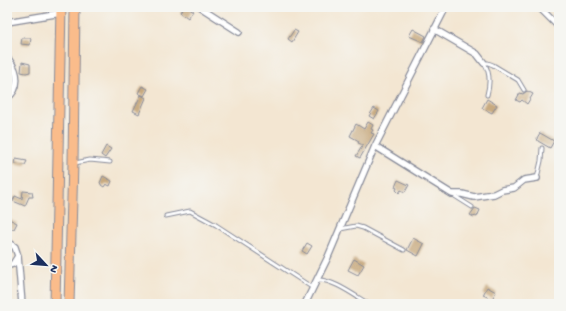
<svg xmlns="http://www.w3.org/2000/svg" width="566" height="311" viewBox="0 0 566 311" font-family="'Gochi Hand',sans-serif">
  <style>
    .building { fill: #c8aa80 }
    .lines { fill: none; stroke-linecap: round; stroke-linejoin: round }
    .service-casing { stroke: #878a98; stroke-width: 5 }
    .minor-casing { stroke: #878a98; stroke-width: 8 }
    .primary-casing { stroke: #878a98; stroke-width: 11 }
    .service { stroke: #fff; stroke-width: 3 }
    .minor { stroke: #fff; stroke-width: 5.5 }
    .primary { stroke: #fabc8b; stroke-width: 9 }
  </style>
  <rect width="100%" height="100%" fill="#f6f6f2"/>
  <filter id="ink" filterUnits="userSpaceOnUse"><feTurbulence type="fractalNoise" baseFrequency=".025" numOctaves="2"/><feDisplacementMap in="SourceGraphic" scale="8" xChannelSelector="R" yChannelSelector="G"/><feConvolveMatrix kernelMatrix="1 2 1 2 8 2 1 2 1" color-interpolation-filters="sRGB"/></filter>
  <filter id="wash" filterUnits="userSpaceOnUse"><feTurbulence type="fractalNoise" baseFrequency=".012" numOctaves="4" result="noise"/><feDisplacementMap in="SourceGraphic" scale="16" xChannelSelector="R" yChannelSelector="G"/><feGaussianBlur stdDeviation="0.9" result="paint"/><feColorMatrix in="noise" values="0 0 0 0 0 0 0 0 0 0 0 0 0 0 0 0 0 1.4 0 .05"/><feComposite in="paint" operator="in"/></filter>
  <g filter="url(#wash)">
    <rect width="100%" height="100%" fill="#f3e6d2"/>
    <g id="blocks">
      <path class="building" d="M183,7H187L193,11L188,18L180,12Z
        M413,29L426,36L423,42L409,36Z
        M294,30L298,32L292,42L288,39Z
        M22,38H31L30,45L21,44Z
        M22,62L30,64V72L26,73L21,72Z
        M142,86L148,89L144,96L138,93Z
        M527,91L533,94L527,104L522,100L520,102L516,100L520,93L523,94Z
        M141,95L146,98L139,114L133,111Z
        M487,99L497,105L492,113L482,108Z
        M374,108L379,111L374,119L369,116Z
        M368,122L373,125L371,129L373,130L371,133L374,134L360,158L356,156L363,145L358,143L359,141L350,136L356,124L364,129Z
        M540,133L554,141L550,148L538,141L537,138Z
        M106,146L111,149L105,158L101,155Z
        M16,159L27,161L25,165L15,164Z
        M103,176L112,181L110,186L106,184L104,187L101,185V184L100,183Z
        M398,180L409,185L405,192L401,190L399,193L396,190L397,188L395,187Z
        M23,191L32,192L33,197H29L25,206L13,201L15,196L22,199Z
        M475,208L480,210L477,217L475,216L474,217L470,215Z
        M7,218L17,223L14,229L10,228L11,226L7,224Z
        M413,238L424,244L418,256L407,250Z
        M307,243L312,246L307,254L302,251Z
        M354,259L364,265L358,275L348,270Z
        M487,287L496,292L492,299L483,295Z"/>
    </g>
  </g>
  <g filter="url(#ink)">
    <use href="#blocks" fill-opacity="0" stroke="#878a98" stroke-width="1"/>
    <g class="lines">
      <defs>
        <path id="service" d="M484,63H488L493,65L518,80L524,90
          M484,63C491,73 490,84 487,95
          M75,163L90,160L110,162
          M537,178L541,161L542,148
          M453,195L472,207
          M166,216L190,211L216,225L313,288
          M340,229L356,226L363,228L404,250
          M317,280C333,279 355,296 369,304"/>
        <path id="minor" d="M200,7L239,32
          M539,7L559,27
          M7,22L61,13
          M434,29L477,54L484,63
          M7,61L9,60C19,72 20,89 7,98
          M375,146L452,194H462L474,197L494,194L502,190L514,188L524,180L537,178
          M7,241L15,247L18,256L22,304
          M7,266L13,264L18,256
          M305,304L328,257L375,146L446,7"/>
        <path id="primary" d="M55,304L61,7
          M69,304L73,163L75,7"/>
      </defs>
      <use href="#service" class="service-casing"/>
      <use href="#minor" class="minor-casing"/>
      <use href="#primary" class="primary-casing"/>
      <use href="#service" class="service"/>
      <use href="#minor" class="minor"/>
      <use href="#primary" class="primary"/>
    </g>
  </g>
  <rect width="566" height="311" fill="none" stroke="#f6f6f2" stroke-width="24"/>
  <g transform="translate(46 265) rotate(116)" stroke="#f6f6f2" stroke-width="3" paint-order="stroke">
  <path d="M0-3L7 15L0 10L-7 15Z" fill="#1b2f5e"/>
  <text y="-6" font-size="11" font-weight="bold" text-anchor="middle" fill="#1b2f5e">N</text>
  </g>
</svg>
